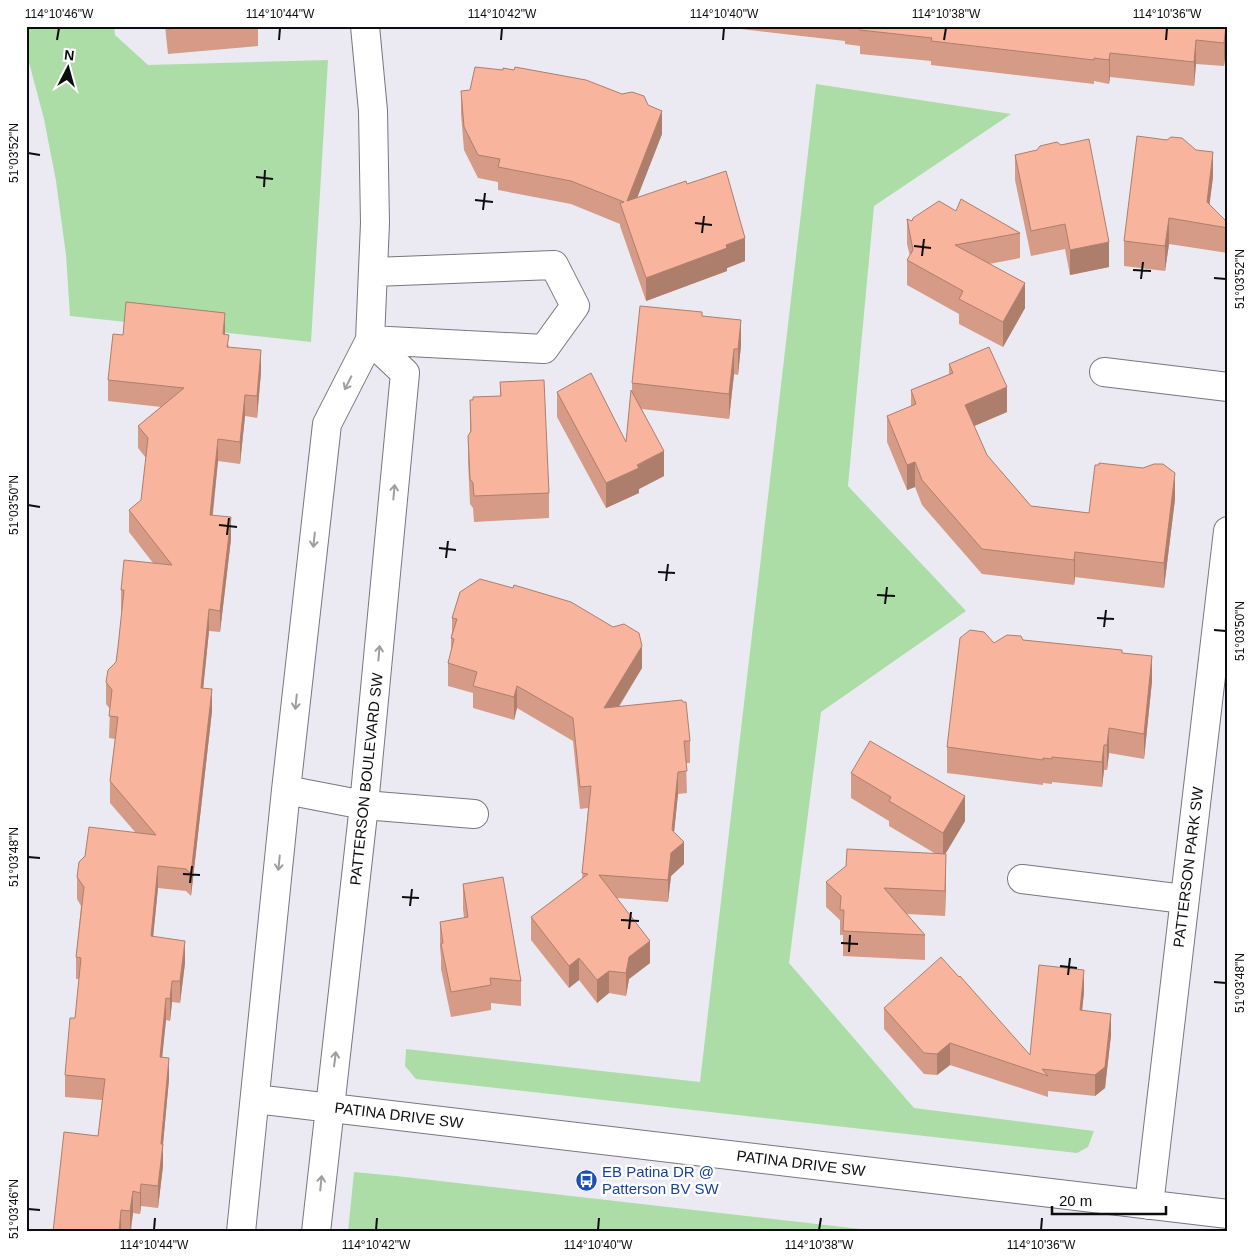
<svg xmlns="http://www.w3.org/2000/svg" width="1254" height="1258" viewBox="0 0 1254 1258" font-family="Helvetica,sans-serif">
  <style>
    .green { fill: #acdda6 }
    .lines { fill: none; stroke-linecap: round; stroke-linejoin: round }
    .minor-casing { stroke: #77777e; stroke-width: 30 }
    .minor { stroke: #fff; stroke-width: 28 }
    .wall { fill: #d59b86 }
    .shaded-wall { fill: #ae7e6d }
    .building { fill: #f8b49c; stroke: #ae7e6d }
    .oneway { stroke: #9e9e9f }
    .ticks { fill: none; stroke: #0d0d0f; stroke-width: 2 }
    .labels { text-anchor: middle; dominant-baseline: central; stroke-width: 5; stroke-linejoin: round; paint-order: stroke }
    .street-label { font-size: 15px; fill: #0d0d0f; stroke: #fff }
    .transit-label { font-size: 15px; fill: #164399; stroke: #fff; text-anchor: start }
    .neatline { fill: none; stroke: #0d0d0f; stroke-width: 2 }
    .ticks-label { font-size: 12px; text-anchor: middle; fill: #0d0d0f }
  </style>
  <rect width="100%" height="100%" fill="#ebeaf2"/>
  <path class="green" d="M26,26H114L115,35L148,65L328,60L311,342L70,316L66,255L56,181L44,119L26,51Z
    M816,84L1011,114L874,206L848,486L966,611L821,712L789,963L914,1108L1094,1131L1088,1147L1077,1153L416,1079L405,1066L406,1049L700,1082Z
    M354,1172L396,1176L887,1232H348Z"/>
  <g class="lines">
    <defs>
      <path id="minor" d="M370,340L544,349L575,306L554,265L374,272
        M1104,372L1228,387
        M286,790L364,805L474,814
        M1022,879L1184,899
        M255,1099L1228,1214
        M1149,1205L1228,531
        M241,1232L286,790L327,424L370,340L375,223L373,111L365,26
        M316,1232L364,805L405,373L370,340"/>
    </defs>
    <use href="#minor" class="minor-casing"/>
    <use href="#minor" class="minor"/>
  </g>
  <path class="wall" d="M165,26H258V46L168,54Z
    M734,26H1228L1224,66L1196,64L1194,86L1110,77L1109,84L1094,81V84L931,65V61L860,54V46L845,44V41L741,29V27Z
    M461,91L662,134L637,198L687,184L745,261L727,268V271L646,301L620,226V224L571,204L498,190V182L478,178L464,150L461,114Z
    M1015,155L1109,267L1070,275L1065,249L1031,256L1015,180Z
    M1213,177L1209,205L1228,223V253L1169,244L1165,271L1124,266V241Z
    M956,211L1020,233V258L989,264L1025,308L1003,347L959,324V314L907,285V260L910,256L907,244V219L912,221Z
    M702,316L741,345L738,375L734,374L729,419L642,409L664,476L639,489V493L606,508L557,417V392L626,442L632,391V383Z
    M225,334L229,347L261,372L257,418L245,416L240,464L218,461L213,515L231,539L220,632L209,631L203,688L212,711L191,896L186,891L158,888L153,937L185,963L180,1003L172,1002L170,1021L166,1020L162,1057L169,1079L163,1144V1166L158,1208L141,1206L140,1214L133,1213L131,1232H53L98,1136L102,1100L65,1097V1075L75,1018L79,979H76V957L81,906L77,899V877L135,832L110,803V781L115,739L109,738L110,709L106,704V682L116,662L118,647L122,612H121V590L153,563L129,532V510L141,500L146,458L138,448V426L161,407L108,401V380L123,335Z
    M949,364L1007,412L974,426L987,455L1031,506L1089,513L1175,499L1164,588L1075,577L1074,585L982,574L922,505L915,487L907,490L887,442V416L911,407V390L949,374Z
    M500,382L549,493V518L474,522L473,508L470,504L468,461V436L470,433V400L500,396Z
    M452,618L642,668L619,707L690,741V763H686L687,793L678,794L674,832L684,864L671,876L668,902L617,898L650,963L629,979L626,996L609,993L597,1003L579,980L569,988L531,940V917L582,879L588,808L580,809L573,741L517,708L514,720L473,708V693L448,686V663L451,653V638L452,632Z
    M1023,640L1122,653L1152,681L1144,759L1109,753L1107,770H1104L1102,787L1052,782V784L1043,783V785L947,773V747Z
    M851,773L965,821L945,854L946,879L945,916L907,914L925,935V960L843,956V935H840V920L826,907V882L936,854L889,826V821L851,798Z
    M463,884L521,981V1006L491,1003V1010L451,1017L441,969V958L440,947V922L464,918L463,909Z
    M1084,992L1082,1010L1111,1035L1105,1088L1095,1096L1048,1091V1097L950,1065L937,1075L924,1074L884,1029V1008L1030,1055Z"/>
  <path class="shaded-wall" d="M1226,26H1228V32L1224,66V43Z
    M1196,40V64L1194,86V62Z
    M1110,53V77L1109,84V60Z
    M662,111V134L627,224V201Z
    M1213,152V177L1207,224V202Z
    M1169,218V244L1165,271V246Z
    M745,238V261L727,268V271L646,301V278L726,245Z
    M1109,242V267L1070,275V250Z
    M1025,283V308L1003,347V322Z
    M225,313V335L223,334Z
    M741,320V345L738,375V349Z
    M734,349V374L729,419V394Z
    M261,350V372L257,418V396Z
    M1007,387V412L965,430V405Z
    M245,395V416L240,464V442Z
    M218,439V461L210,536V515Z
    M664,451V476L639,489V493L606,508V483Z
    M915,462V487L907,490V465Z
    M1175,473V499L1164,588V563Z
    M231,517V539L220,632V611Z
    M1075,552V577L1074,585V560Z
    M209,609V631L201,710V688Z
    M642,646V668L604,730V708Z
    M1152,656V681L1144,759V734Z
    M517,686V708L514,720V697Z
    M212,689V711L191,896V874Z
    M1109,728V753L1107,770V745Z
    M1104,745V770L1102,787V762Z
    M678,772V794L672,852L684,842V864L671,876L668,902V880Z
    M965,796V821L943,858V833Z
    M946,854V879L945,916V891Z
    M158,866V888L151,958V936Z
    M185,941V963L180,1003V981Z
    M650,941V963L629,979L626,996V973L629,957Z
    M579,958V980L569,988V966Z
    M1084,970V992L1080,1031V1010Z
    M609,971V993L597,1003V980Z
    M172,981V1002L170,1021V999Z
    M166,998V1020L160,1078V1057Z
    M1111,1014V1035L1105,1088L1095,1096V1075Z
    M950,1043V1065L937,1075V1054Z
    M169,1058V1079L162,1155L163,1144V1166L158,1208V1186L161,1144Z
    M141,1184V1206L140,1214V1193Z
    M133,1191V1213L130,1232V1211Z
    M121,1210V1232H119Z"/>
  <path class="building" d="M167,26H200L168,29Z
    M860,26H1226L1224,43L1196,40L1194,62L1110,53L1109,60L1094,58V60L931,41L932,38L860,30Z
    M475,67L503,70V68L514,70L515,67L586,80L622,94L632,92L644,96L648,105L662,111L627,201L686,181L687,184L726,171L745,238L726,245L727,248L646,278L620,203L624,202L571,181L498,167L500,159L478,155L464,127L461,91L470,90Z
    M1137,136L1167,140L1171,137L1182,138L1196,150L1213,152L1207,202L1228,223V228L1169,218L1165,246L1124,241Z
    M1089,139L1109,242L1070,250L1065,224L1031,231L1015,155L1037,150L1040,146L1057,142L1061,145Z
    M961,199L1020,233L955,245L1025,283L1003,322L959,299L963,291L907,260L913,250L907,219L912,221L913,218L939,201L956,211Z
    M126,302L225,313L223,334L229,335L227,347L261,350L257,396L245,395L240,442L218,439L210,515L231,517L220,611L209,609L201,688L212,689L191,874L186,869L158,866L151,936L185,941L180,981H172L170,999L166,998L160,1057L169,1058L161,1144H163L158,1186L141,1184L140,1193L133,1191L130,1211L121,1210L119,1232H53L64,1132L98,1136L105,1079L65,1075L70,1018H75L81,958L76,957L84,887L77,877L79,862L85,856L89,827L156,835L110,781L118,717L109,716L112,690L106,682L108,670L116,662L118,647L124,590H121L124,560L172,565L129,510L141,500L148,438L138,426L184,388L108,380L113,334L123,335Z
    M640,306L702,312V316L741,320L738,349H734L729,394L632,383Z
    M989,347L1007,387L965,405L987,455L1031,506L1089,513L1095,465H1099V463L1143,468L1154,464H1163L1175,473L1164,563L1075,552L1074,560L982,549L922,480L915,462L907,465L887,416L916,404L911,390L953,373L949,364Z
    M591,373L626,442L631,390L664,451L637,465L639,468L606,483L557,392Z
    M544,380L549,493L474,496L473,483L470,479L468,436L471,431L470,400H473V397L501,396L500,382Z
    M480,579L513,588L514,585L571,602L613,627L624,624L639,633L642,646L604,708L682,700L683,702H686L690,741H684L687,771L678,772L672,830L684,842L671,853L668,880L599,875L650,941L629,957L626,973L609,971L597,980L579,958L569,966L531,917L588,874L582,873L591,786L580,787L573,718L517,686L514,697L473,686L477,672L448,663L454,639L451,638L457,619L452,618L460,592Z
    M970,630L984,632L994,643L1007,635L1021,636L1023,640L1122,650V653L1152,656L1144,734L1109,728L1107,745H1104L1102,762L1052,757V759L1043,758V760L947,747L960,638Z
    M870,741L965,796L943,833L889,801L891,797L851,773Z
    M847,849L946,854L945,891L884,888L925,935L843,931L844,910H840L841,896L826,882L846,866Z
    M503,877L521,981L490,978L491,985L451,992L441,944L443,943L440,922L468,917L463,884Z
    M941,957L959,977L960,976L1030,1055L1039,965L1084,970L1080,1010L1111,1014L1105,1067L1095,1075L1042,1069L1048,1076L950,1043L937,1054L924,1053L884,1008Z"/>
  <defs><path id="oneway-shaft" d="M-6 0H5M1.5-3L5.5 0L1.5 3" fill="none" stroke-width="1.6" stroke-linecap="round" stroke-linejoin="round" transform="scale(1.25)"/></defs>
  <g class="oneway">
    <use href="#oneway-shaft" transform="translate(348 383) rotate(117)"/>
    <use href="#oneway-shaft" transform="translate(394 492) rotate(-85)"/>
    <use href="#oneway-shaft" transform="translate(314 540) rotate(96)"/>
    <use href="#oneway-shaft" transform="translate(379 653) rotate(-85)"/>
    <use href="#oneway-shaft" transform="translate(296 702) rotate(96)"/>
    <use href="#oneway-shaft" transform="translate(279 863) rotate(96)"/>
    <use href="#oneway-shaft" transform="translate(335 1059) rotate(-83)"/>
    <use href="#oneway-shaft" transform="translate(321 1183) rotate(-84)"/>
  </g>
  <path class="ticks" d="M57,40L59,28M279,40L280,28M501,40L502,28M723,40L724,28M944,40L946,28M1166,40L1167,28M28,153L40,155M256,177L273,179M264,187L265,170M475,200L493,202M483,210L485,193M695,223L712,225M702,233L704,216M914,246L931,248M922,256L924,239M1133,270L1151,271M1214,278L1226,279M1141,279L1143,262M28,505L40,507M219,525L237,527M227,535L229,518M439,548L456,550M446,558L448,541M658,572L675,573M666,581L668,564M877,595L895,596M885,604L887,587M1097,618L1114,619M1104,627L1106,610M1214,630L1226,631M28,857L40,858M183,874L200,875M190,883L192,866M402,897L419,898M410,906L412,889M621,920L639,921M629,929L631,912M841,943L858,944M849,952L850,935M1060,966L1077,968M1068,975L1070,958M1214,982L1226,983M28,1209L40,1210M154,1230L155,1218M376,1230L377,1218M598,1230L599,1218M819,1230L821,1218M1041,1230L1042,1218"/>
  <defs>
    <symbol id="bus-disc" viewBox="-11 -11 22 22"><circle r="9.5" fill="#1a4fb4" stroke="#fff"/><path d="M-5-6H5V4H4V6H2V4H-2V6H-4V4H-5ZM-3.5-4V0h7V-4ZM-3.5 1.2v1.5H-2V1.2ZM2 1.2v1.5H3.5V1.2Z" fill="#fff"/></symbol>
  </defs>
  <g fill-rule="evenodd">
    <use href="#bus-disc" x="574" y="1168" width="25" height="25"/>
  </g>
  <g class="labels">
    <g class="street-label">
      <text transform="translate(366 779) rotate(-84)">PATTERSON BOULEVARD SW</text>
      <text transform="translate(1188 867) rotate(-83)">PATTERSON PARK SW</text>
      <text transform="translate(399 1115) rotate(7)">PATINA DRIVE SW</text>
      <text transform="translate(801 1163) rotate(7)">PATINA DRIVE SW</text>
    </g>
    <g class="transit-label">
      <text x="602" y="1171">EB Patina DR @<tspan x="602" dy="17">Patterson BV SW</tspan></text>
    </g>
  </g>
  <rect width="1254" height="1258" fill="none" stroke="#ffffff" stroke-width="55"/>
  <g transform="translate(68 68) rotate(6)" stroke="#ffffff" stroke-width="4" paint-order="stroke">
  <path d="M0-4L9 19L0 12L-9 19Z" fill="#0d0d0f"/>
  <text y="-8" font-size="14" font-weight="bold" text-anchor="middle" fill="#0d0d0f">N</text>
  </g>
  <path d="M1052 1206v8h114v-8" fill="none" stroke="#0d0d0f" stroke-width="2.5"/>
  <text x="1059" y="1206" font-size="15" fill="#0d0d0f" stroke="#ffffff" stroke-width="4" paint-order="stroke">20 m</text>
  <rect x="28" y="28" width="1198" height="1202" class="neatline"/>
  <g class="ticks-label">
    <text x="59" y="18">114°10'46"W</text>
    <text x="280" y="18">114°10'44"W</text>
    <text x="502" y="18">114°10'42"W</text>
    <text x="724" y="18">114°10'40"W</text>
    <text x="946" y="18">114°10'38"W</text>
    <text x="1167" y="18">114°10'36"W</text>
    <text transform="translate(14 153) rotate(-90)" y="4">51°03'52"N</text>
    <text transform="translate(1240 279) rotate(-90)" y="4">51°03'52"N</text>
    <text transform="translate(14 505) rotate(-90)" y="4">51°03'50"N</text>
    <text transform="translate(1240 631) rotate(-90)" y="4">51°03'50"N</text>
    <text transform="translate(14 857) rotate(-90)" y="4">51°03'48"N</text>
    <text transform="translate(1240 983) rotate(-90)" y="4">51°03'48"N</text>
    <text transform="translate(14 1209) rotate(-90)" y="4">51°03'46"N</text>
    <text x="154" y="1249">114°10'44"W</text>
    <text x="376" y="1249">114°10'42"W</text>
    <text x="598" y="1249">114°10'40"W</text>
    <text x="819" y="1249">114°10'38"W</text>
    <text x="1041" y="1249">114°10'36"W</text>
  </g>
</svg>
